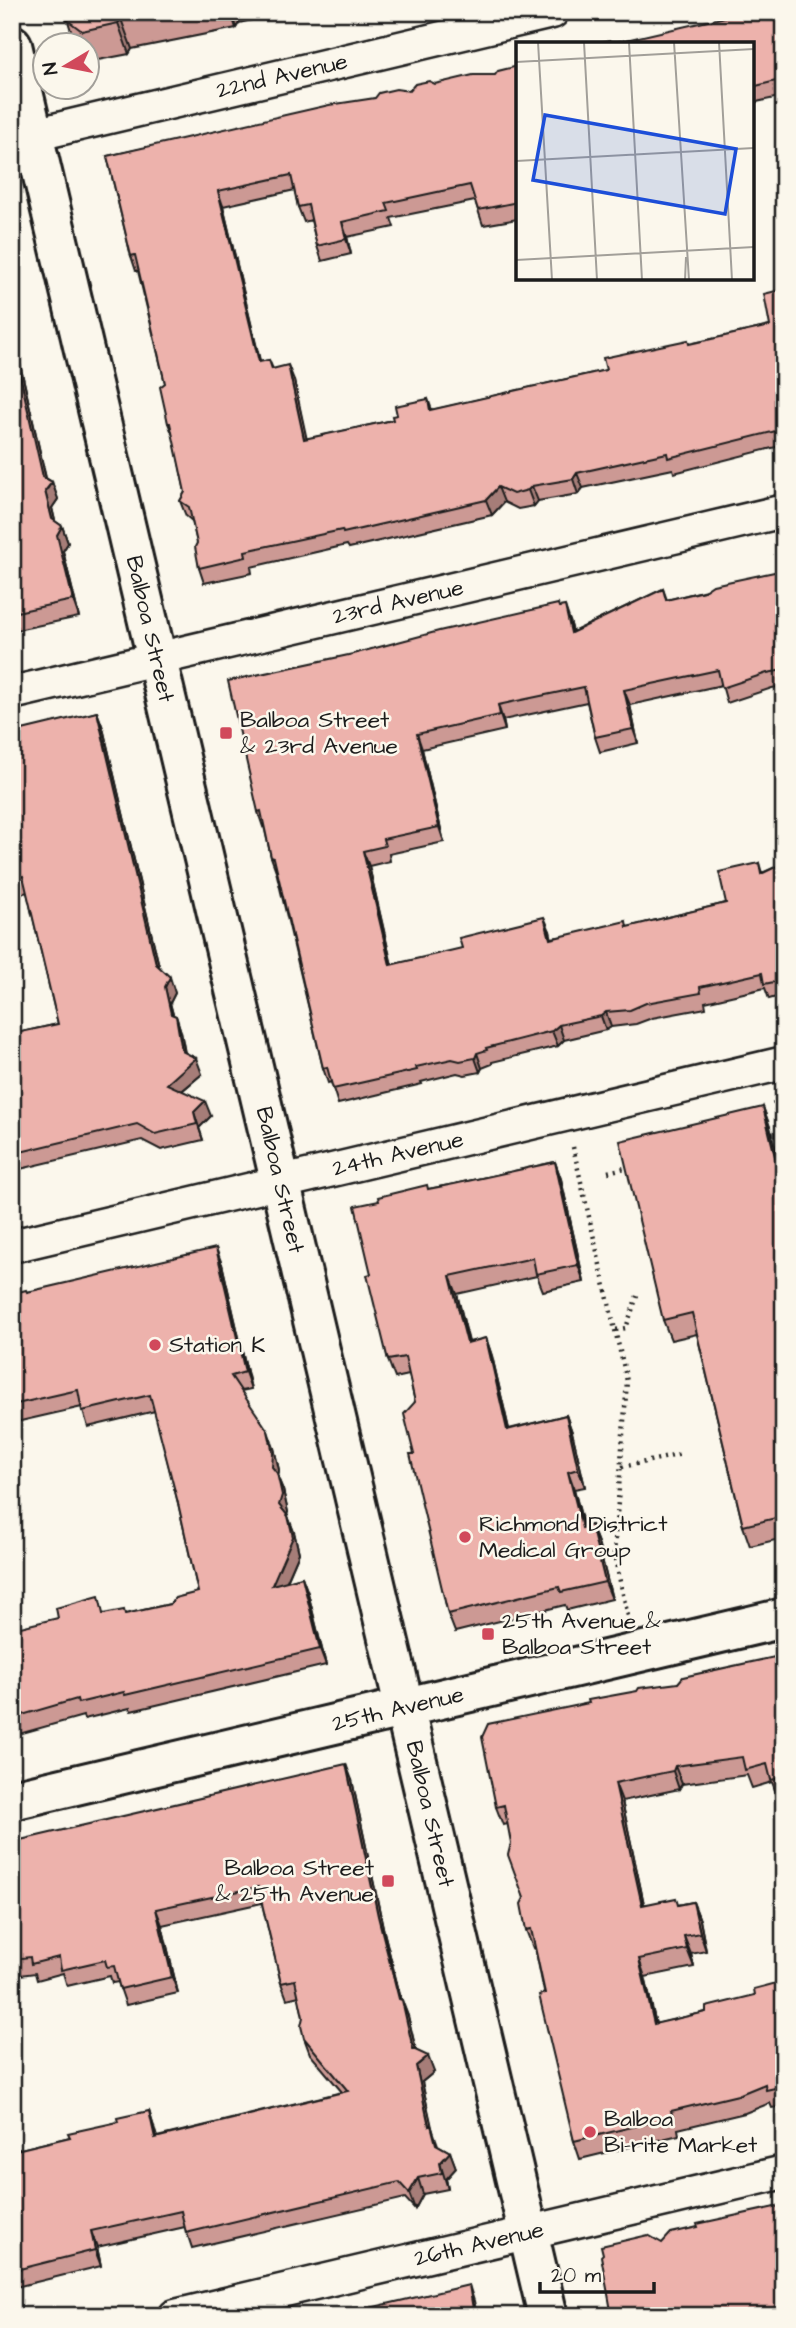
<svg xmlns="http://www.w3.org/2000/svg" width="796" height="2328" viewBox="0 0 796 2328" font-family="'Architects Daughter',sans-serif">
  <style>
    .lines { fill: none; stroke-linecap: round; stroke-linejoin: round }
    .street-casing { stroke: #1c1c1c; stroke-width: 37 }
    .secondary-casing { stroke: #1c1c1c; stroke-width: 44 }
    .path { stroke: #1c1c1c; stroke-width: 4.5; stroke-dasharray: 2 5; stroke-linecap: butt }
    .street { stroke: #fbf7ec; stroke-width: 32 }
    .secondary { stroke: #fbf7ec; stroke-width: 38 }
    .wall { fill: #cc9994; stroke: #1c1c1c; stroke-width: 2 }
    .shaded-wall { fill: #a67d78; stroke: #1c1c1c; stroke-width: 2 }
    .building { fill: #edb2ac; stroke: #1c1c1c; stroke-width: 2 }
    .poi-dot { fill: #d1495b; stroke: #fbf7ec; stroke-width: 2.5 }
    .labels { text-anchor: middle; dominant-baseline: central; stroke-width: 5; stroke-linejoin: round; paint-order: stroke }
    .street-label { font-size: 23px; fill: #1c1c1c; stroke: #fbf7ec }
    .poi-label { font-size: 23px; fill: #1c1c1c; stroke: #fbf7ec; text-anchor: start }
    .inset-road { fill: none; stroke: #a29f99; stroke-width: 2 }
    .view { fill: #1d4ed8; fill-opacity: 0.15; stroke: #1d4ed8; stroke-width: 3.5 }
    .inset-edge { fill: none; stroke: #1c1c1c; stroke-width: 3.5 }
  </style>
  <rect width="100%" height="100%" fill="#fbf7ec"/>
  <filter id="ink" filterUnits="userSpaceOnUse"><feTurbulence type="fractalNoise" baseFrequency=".0143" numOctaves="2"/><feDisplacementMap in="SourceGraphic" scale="14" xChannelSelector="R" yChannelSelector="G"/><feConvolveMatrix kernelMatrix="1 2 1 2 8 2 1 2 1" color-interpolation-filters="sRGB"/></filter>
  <g filter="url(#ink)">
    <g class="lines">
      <defs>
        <path id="street" d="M12,140L552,12
          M12,693L784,511
          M12,1246L784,1063
          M175,2316L784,2172"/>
        <path id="secondary" d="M12,45L548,2316
          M12,1800L784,1618"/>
      </defs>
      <use href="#street" class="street-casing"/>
      <use href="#secondary" class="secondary-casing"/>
      <path class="path" d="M774,1102L784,1144
        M772,1134L781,1132
        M573,1147L615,1330L626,1328L637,1296
        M608,1172L629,1167
        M615,1330L627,1381L614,1555L628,1616
        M622,1467L682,1454"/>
      <use href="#street" class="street"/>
      <use href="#secondary" class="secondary"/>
    </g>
    <path class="wall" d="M65,12H286L239,23L236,28L132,49L129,54L93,61L88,57V46H76Z
      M784,12V96L752,103V44L613,43Z
      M518,66V219L483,225L475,201L391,218L394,227L347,237L351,254L322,261L317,246L311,220L304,222L298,207L295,190L223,206L260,362L269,360L273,369L294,380L306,439L393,420L397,415L428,399L432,410L606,370L690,344L770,326L784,289V445L674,473L673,469L583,488L578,494L538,501L534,506L518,509L504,502L492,515L349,548L347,545L251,567L252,573L204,583L199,568L197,543L192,521L186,516L180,501L185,492L174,438L168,423L165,383L138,271H136L131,256L107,156L409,91L435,84L495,75Z
      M12,329L46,478L52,482L58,499L52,508L55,521L62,526L68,543L63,551L79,617L12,631Z
      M784,570V686L772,688L727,703L722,685L630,705L638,743L600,752L595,737L587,702L503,720L505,730L422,749L444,842L389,854L390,861L369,866L392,965L550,931L551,938L628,927L726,903L759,863L762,873L784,863V995L769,999L765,988L705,1002L706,1008L652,1018L636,1024L611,1027L606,1030L564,1040L558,1046L492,1062V1064L482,1068L480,1072L465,1075L457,1073L421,1082L422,1084L338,1104L331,1082L328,1083L323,1068L276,871L271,857L264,826L263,827L258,812L353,654L559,607L570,621L573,632L663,589L667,600Z
      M97,712L103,728L159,966L175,993L170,1003L173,1015L176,1016L181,1032L185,1053L202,1074L182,1091L211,1116L199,1128L203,1140L161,1150L142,1140L12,1171V1034L58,1024L27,892L18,895L12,880V737Z
      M763,1107L770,1127L784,1184V1538L750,1546L743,1526L697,1334L671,1340L663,1320Z
      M555,1162L561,1179L584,1282L543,1291L537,1276L457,1294L469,1342L486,1338L492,1356L509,1429L566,1415L572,1432L585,1487L574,1489L584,1527L591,1525L598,1543L612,1599L567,1610L565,1605L455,1632L448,1614L414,1454L415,1402L409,1375L395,1378L388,1360L371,1274L429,1189L454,1184Z
      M222,1264L251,1389L241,1391L274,1448L279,1470L278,1478L283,1490L288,1512L287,1514L294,1532L299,1553L287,1581L302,1577L308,1593L326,1665L131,1711L130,1708L84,1719L83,1716L12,1736V1629L105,1614H126L170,1604L198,1592L178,1503L155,1411L88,1427L82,1407L12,1423V1291L15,1293L27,1292Z
      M784,1655V1797L778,1798L772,1782L752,1788L747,1775L682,1784L679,1789L622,1801L644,1904L678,1905L693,1902L700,1920L706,1951L691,1954L694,1967L645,1977L656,2024L706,2012L755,1995L784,1981V2106L772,2108L770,2103L745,2113L678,2129L679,2135L580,2159L574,2141L535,1947L533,1948L526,1930L524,1898L508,1824L503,1825L496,1807L678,1683Z
      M352,1780L384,1932L401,2000L408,2016L416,2050L434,2072L422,2082L431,2125L438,2145L450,2152L456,2168L446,2179L448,2189L423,2194L415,2209L405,2198L192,2248L185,2227L97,2247L101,2266L12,2288V2151L70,2137L118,2122L149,2111L157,2137L342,2092L310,2054L304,2038L303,2017L299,1996L287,1999L281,1983L262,1903L162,1925L178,1993L126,2005L118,1982L112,1983L110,1976L67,1986L63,1973L37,1980L35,1973L12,1976V1845Z
      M784,2205V2316H612L662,2243L698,2227Z"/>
    <path class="shaded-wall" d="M231,12H235L239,23L236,28Z
      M121,19L132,49L129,54L118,23Z
      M218,191L223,206L264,377L259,362Z
      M342,222L347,237L351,254L346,239Z
      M12,329L48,488L52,482L58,499L52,508L58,533L62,526L68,543L63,551L79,617L73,600L45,491L12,340Z
      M288,365L294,380L310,454L304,439Z
      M577,473L583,488L578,494L573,479Z
      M532,486L538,501L534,506L528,490Z
      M498,487L504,502L492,515L486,500Z
      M565,606L570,621L577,647L571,633Z
      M624,690L630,705L638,743L633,729Z
      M498,705L503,720L505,730L500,715Z
      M97,712L103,728L162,979L156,964Z
      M417,734L422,749L444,842L439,827Z
      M363,851L369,866L395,980L390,965Z
      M544,917L550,931L555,953L550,939Z
      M170,977L175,993L170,1003L177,1029L171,1014L165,987Z
      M606,1012L611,1027L606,1030L601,1016Z
      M176,1016L181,1032L187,1066L196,1058L202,1074L172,1099L167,1084L182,1051Z
      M559,1025L564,1040L558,1046L552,1031Z
      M477,1053L482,1068L480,1072L475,1058Z
      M205,1101L211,1116L199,1128L203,1140L194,1112Z
      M763,1107L770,1127L784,1184V1194Z
      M555,1162L561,1179L584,1282L578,1265Z
      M216,1248L222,1264L251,1389L245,1372Z
      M450,1276L457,1294L473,1360L467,1343Z
      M486,1338L492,1356L513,1447L507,1430Z
      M566,1415L572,1432L585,1487L578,1469Z
      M268,1431L274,1448L279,1470L278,1478L283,1490L288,1512L285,1522L279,1505L272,1467Z
      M568,1472L574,1489L588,1545L582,1528Z
      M288,1516L294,1532L299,1553L278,1601L272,1585Z
      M591,1525L598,1543L612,1599L605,1582Z
      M302,1577L308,1593L326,1665L320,1649Z
      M346,1764L352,1780L384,1932L405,2014L399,1999L378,1916Z
      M675,1766L682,1784L679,1789L673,1771Z
      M615,1783L622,1801L648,1923L642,1905Z
      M693,1902L700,1920L706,1951L700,1933Z
      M156,1909L162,1925L178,1993L172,1977Z
      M684,1936L691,1954L694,1967L687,1949Z
      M639,1959L645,1977L660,2042L654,2024Z
      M402,2000L408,2016L419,2064L428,2056L434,2072L422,2082L435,2141L429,2126Z
      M149,2111L154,2127L160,2154L155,2138Z
      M450,2152L456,2168L446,2179L448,2189L440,2163Z
      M418,2178L423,2194L415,2209L409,2193Z
      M91,2231L97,2247L101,2266L95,2250Z
      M469,2285L474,2301L477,2316L473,2309Z"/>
    <path class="building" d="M65,12H153L121,19L118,23L82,31L66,19Z
      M747,12H784V79L752,87V44H594L610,40L613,43Z
      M518,66V202L478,210L470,185L386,203L389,211L342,222L346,239L317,246L308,205L298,207L291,175L218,191L259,362L269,360L272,369L288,365L304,439L393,420L392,416L397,415L395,406L428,399L430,410L606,370L603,358L688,340L689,344L770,326L764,294L784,289V429L668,458L667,453L577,473L573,479L532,486L528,490L513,494L498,487L486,500L343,533L342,530L245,551L246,557L199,568L195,547L197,543L189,507L180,501L185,492L170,423H168L160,387L165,383L135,255L131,256L107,156L329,105L375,98L379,93L396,89L409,91L415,84L429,81L435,84L473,75H495L498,71Z
      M12,340L43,477L52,482L45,491L52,519L62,526L57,535L73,600L12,613Z
      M784,570V670L767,673L722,688L718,670L624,690L633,729L595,737L584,687L498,705L500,715L417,734L439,827L383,839L385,846L363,851L390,965L462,948L459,938L544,917L550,939L626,921L627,927L726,903L719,872L759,863L761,874L784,863V980L764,984L762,973L700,987L701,993L646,1003L630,1010L606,1012L601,1016L559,1025L552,1031L486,1048L487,1050L477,1053L475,1058L460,1061L452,1059L416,1067L417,1070L333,1089L327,1067L323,1068L274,858L271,857L261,811L258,812L228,681L353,654L439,631L558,604L559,607L565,606L571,633L663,589L666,600L704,591L713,585Z
      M97,712L156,964L170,977L165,987L171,1014L176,1016L182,1051L196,1058L167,1084L205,1101L194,1112L197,1124L155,1134L137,1124L12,1154V1034L58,1024L23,876L12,879V737L18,731Z
      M763,1107L784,1194V1516L743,1526L692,1313L663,1320L620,1141Z
      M555,1162L578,1265L536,1274L533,1258L450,1276L467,1343L486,1338L507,1430L566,1415L578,1469L568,1472L582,1528L591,1525L605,1582L561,1592L559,1587L448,1614L410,1454H414L404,1414L415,1402L405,1357L388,1360L367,1275L371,1274L355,1206L379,1201L378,1197L427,1185L428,1189L454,1184Z
      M216,1248L245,1372L231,1376L268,1431L273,1453L272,1467L277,1473L282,1495L279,1505L288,1516L293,1537L272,1585L302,1577L320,1649L125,1695L124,1692L78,1703L77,1699L12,1718V1629L58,1618L56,1608L99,1596L103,1614L124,1610L125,1614L170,1604L175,1598L198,1592L178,1503L150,1395L82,1411L78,1390L12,1405V1291L14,1290L15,1293L26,1290L27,1292Z
      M784,1655V1777L771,1780L767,1764L745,1770L742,1757L675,1766L673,1771L615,1783L642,1905L676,1898L678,1905L693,1902L700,1933L684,1936L687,1949L639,1959L654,2024L706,2012V2007L755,1995L754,1989L784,1981V2086L766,2090L765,2084L738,2095L671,2111L673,2117L574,2141L539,1995L545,1993L531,1929L526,1930L521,1904L524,1898L508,1855L511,1843L504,1805L496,1807L482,1737L488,1724L589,1703L588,1700L637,1691L639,1688L678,1683L683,1677Z
      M346,1764L378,1916L399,1999L402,2000L413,2049L428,2056L416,2066L429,2126L431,2125L436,2144L450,2152L440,2163L442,2173L418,2178L409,2193L399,2182L186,2233L181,2211L91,2231L95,2250L12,2271V2151L70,2137L68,2133L118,2122L117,2118L149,2111L155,2138L348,2091L304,2038L301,2026L303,2017L295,1980L281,1983L258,1887L156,1909L172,1977L120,1989L114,1966L107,1967L105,1960L61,1970L59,1957L31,1964L30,1957L12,1959V1845L17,1844L16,1841Z
      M784,2205V2308L752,2316H612L601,2256L603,2254L601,2246L648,2235L662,2243L671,2233L698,2227L697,2224Z
      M469,2285L473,2309L480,2311L481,2316H335Z"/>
  </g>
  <g class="poi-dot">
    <rect x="219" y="726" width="14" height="14" rx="3.5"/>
    <circle cx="155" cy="1345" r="7"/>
    <circle cx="465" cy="1537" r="7"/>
    <rect x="481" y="1627" width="14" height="14" rx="3.5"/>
    <rect x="381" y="1874" width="14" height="14" rx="3.5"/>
    <circle cx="590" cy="2132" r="7"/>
  </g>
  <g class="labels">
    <g class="street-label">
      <text transform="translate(282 76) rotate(-13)">22nd Avenue</text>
      <text transform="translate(398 602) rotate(-13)">23rd Avenue</text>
      <text transform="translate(150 629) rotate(77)">Balboa Street</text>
      <text transform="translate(398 1154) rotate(-13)">24th Avenue</text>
      <text transform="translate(280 1180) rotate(77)">Balboa Street</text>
      <text transform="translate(398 1709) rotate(-13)">25th Avenue</text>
      <text transform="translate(430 1814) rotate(77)">Balboa Street</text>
      <text transform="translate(479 2244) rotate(-13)">26th Avenue</text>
    </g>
    <g class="poi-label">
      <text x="240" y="720">Balboa Street<tspan x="240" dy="26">&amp; 23rd Avenue</tspan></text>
      <text x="169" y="1345">Station K</text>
      <text x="479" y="1524">Richmond District<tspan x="479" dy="26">Medical Group</tspan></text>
      <text x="502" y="1621">25th Avenue &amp;<tspan x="502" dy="26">Balboa Street</tspan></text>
      <text x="374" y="1868" text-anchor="end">Balboa Street<tspan x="374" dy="26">&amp; 25th Avenue</tspan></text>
      <text x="604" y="2119">Balboa<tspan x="604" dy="26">Bi-rite Market</tspan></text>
    </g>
  </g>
  <g transform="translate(516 42)">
    <rect width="238" height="238" fill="#fbf7ec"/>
    <path class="inset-road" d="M22,0L36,238M68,0L81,238M113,0L126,238M158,0L173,238M203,0L216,238M0,20L238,7M0,119L238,106M0,218L238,205M169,238L170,215"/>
    <path class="view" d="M29,73L220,107L209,172L17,138Z"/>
    <rect width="238" height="238" class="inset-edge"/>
  </g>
  <rect width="796" height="2328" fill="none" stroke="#fbf7ec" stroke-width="42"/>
  <rect x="21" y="21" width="754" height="2286" fill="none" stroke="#1c1c1c" stroke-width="2.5" filter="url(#ink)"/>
  <g transform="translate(66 66) rotate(260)"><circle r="33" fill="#fbf7ec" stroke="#a29f99" stroke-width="2"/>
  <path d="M0-5L12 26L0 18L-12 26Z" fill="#d1495b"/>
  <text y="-10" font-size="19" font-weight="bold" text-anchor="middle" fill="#1c1c1c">N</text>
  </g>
  <path d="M540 2282v10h114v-10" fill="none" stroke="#1c1c1c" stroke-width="3.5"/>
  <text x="551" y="2282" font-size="21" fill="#1c1c1c" stroke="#fbf7ec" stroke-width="5" paint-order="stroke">20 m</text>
</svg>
